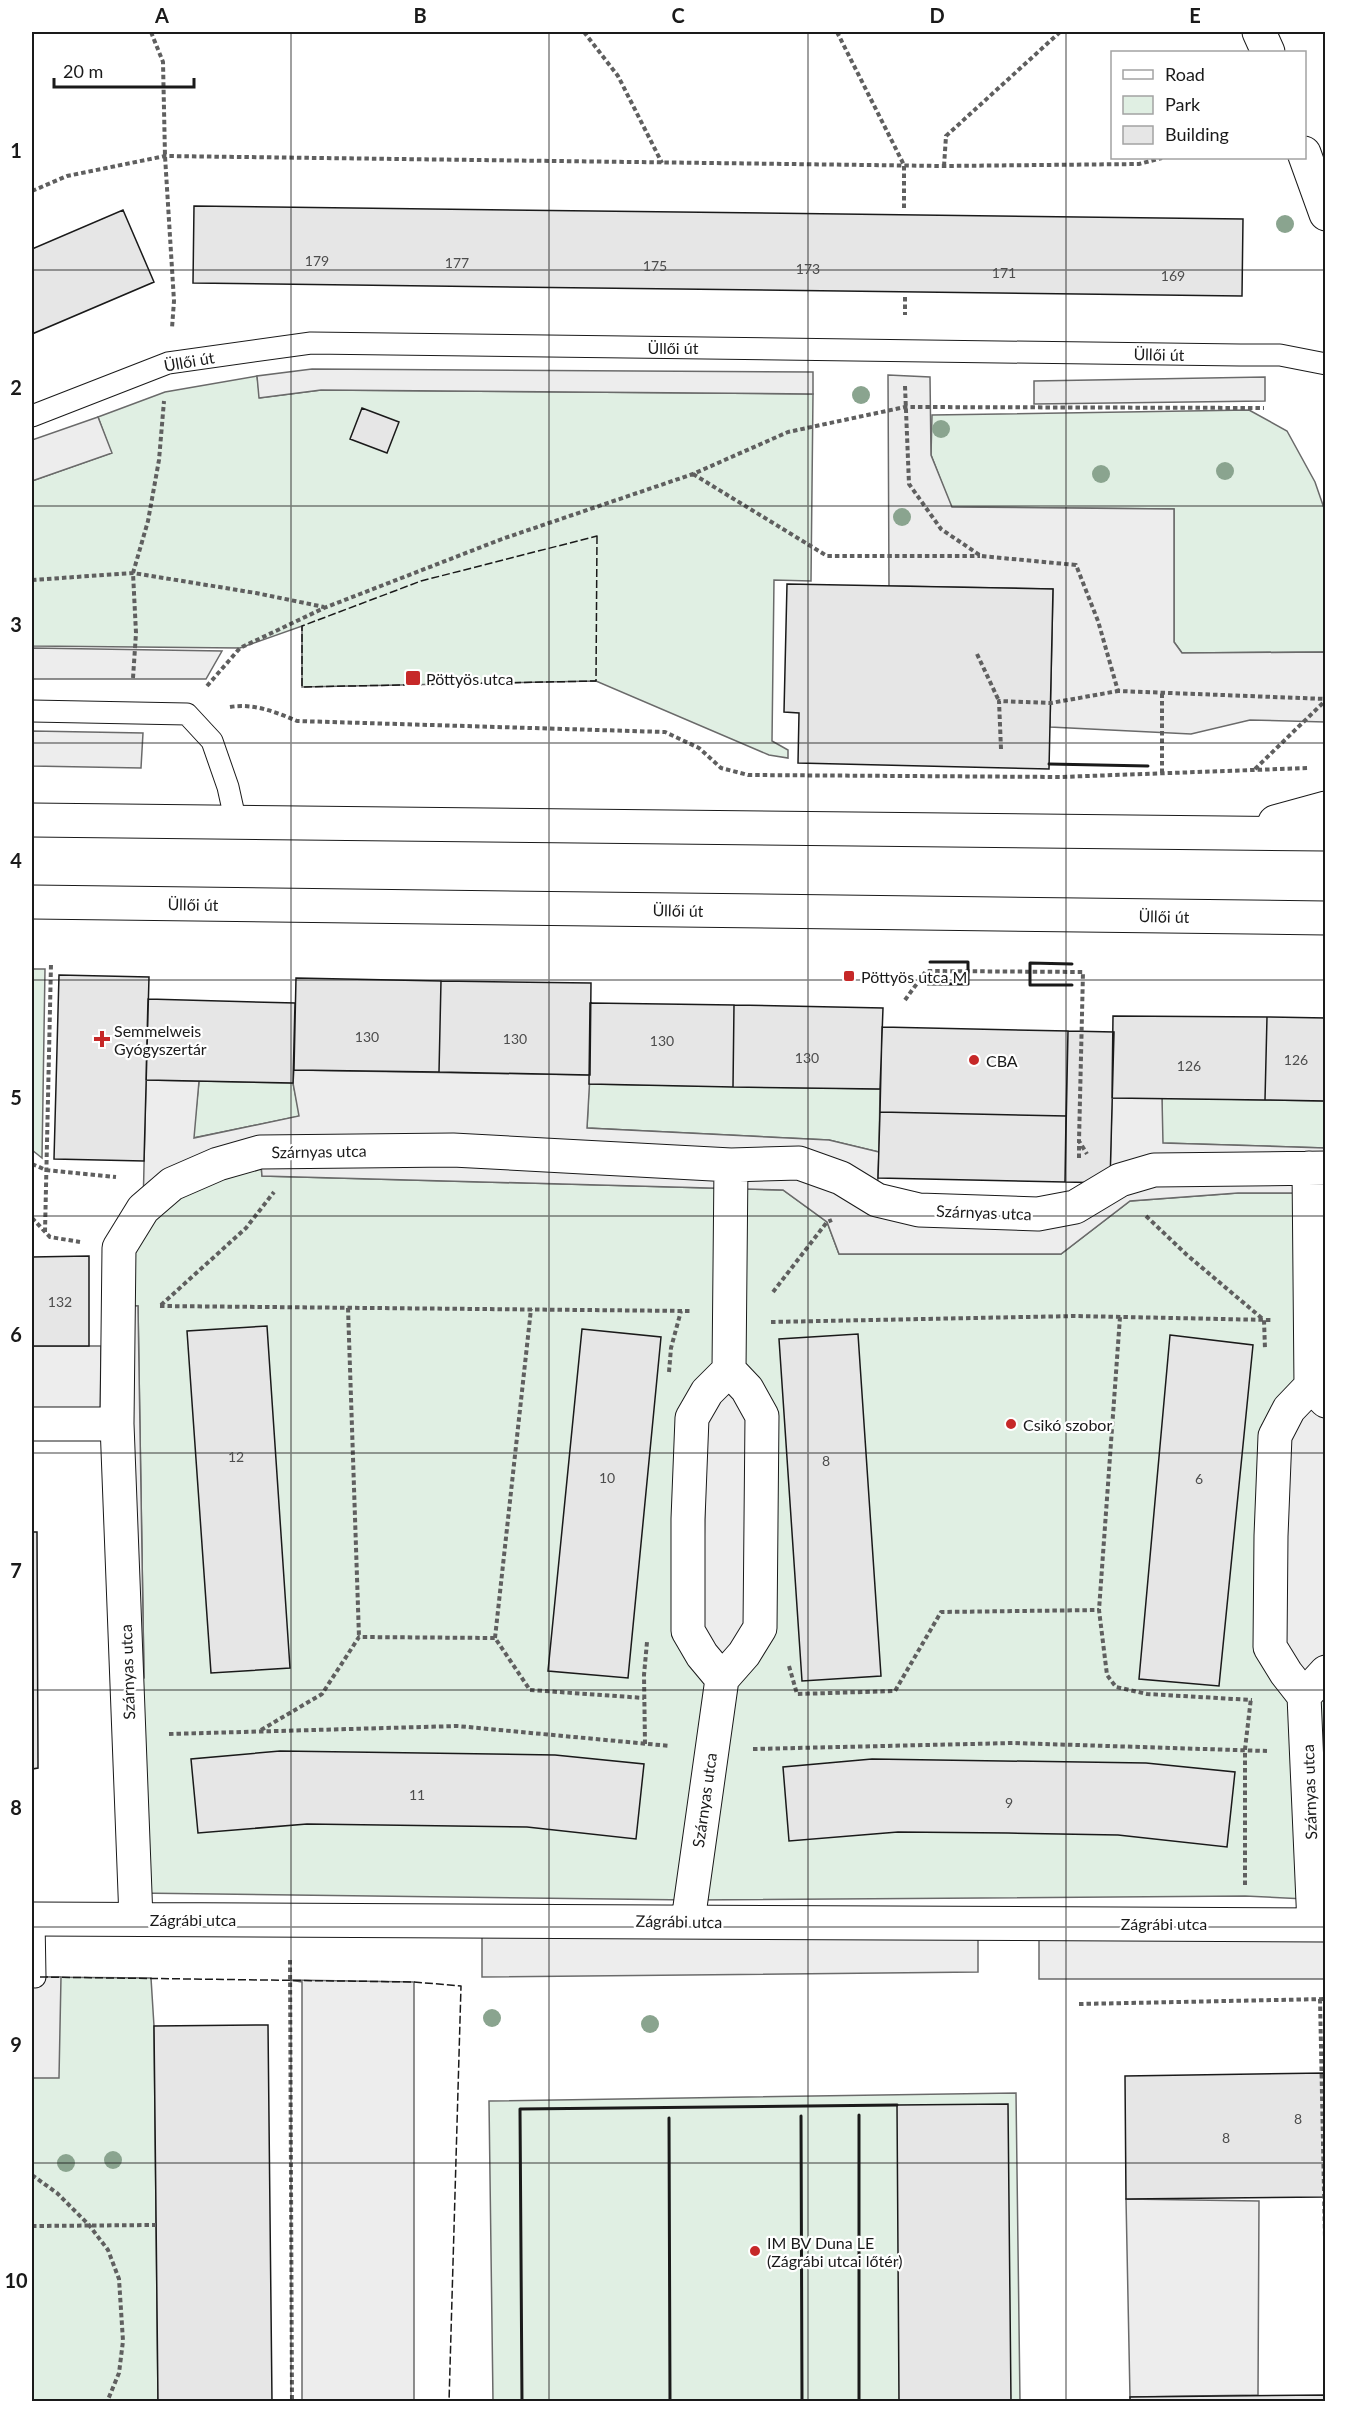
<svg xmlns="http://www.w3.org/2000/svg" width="1357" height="2433" viewBox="0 0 1357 2433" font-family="Lato,sans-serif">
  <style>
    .green { fill: #e0efe3; stroke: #6a6a6a; stroke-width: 1.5 }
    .parking { fill: #ededed; stroke: #6a6a6a; stroke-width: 1.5 }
    .building { fill: #e6e6e6; stroke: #1a1a1a; stroke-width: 1.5 }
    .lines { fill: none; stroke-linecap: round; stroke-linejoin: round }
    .lane-casing { stroke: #1a1a1a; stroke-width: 23 }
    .street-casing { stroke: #1a1a1a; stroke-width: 35 }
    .primary-casing { stroke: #1a1a1a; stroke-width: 35 }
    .path { stroke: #5f5f5f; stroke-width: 4; stroke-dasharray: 4.5 3; stroke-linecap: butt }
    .lane { stroke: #fff; stroke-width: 21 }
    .street { stroke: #fff; stroke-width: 33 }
    .primary { stroke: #fff; stroke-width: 33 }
    .fence { stroke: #1a1a1a; stroke-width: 1.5; stroke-dasharray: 8 3; stroke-linecap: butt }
    .wall { stroke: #1a1a1a; stroke-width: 3 }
    .tree { fill: #8aa48f }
    .grid { fill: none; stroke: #1a1a1a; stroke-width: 1.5; stroke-opacity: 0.55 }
    .poi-dot { fill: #c62828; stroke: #fff; stroke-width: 2 }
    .labels { text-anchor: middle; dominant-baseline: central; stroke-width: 4.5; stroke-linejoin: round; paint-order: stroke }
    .number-label { font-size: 14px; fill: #4d4d4d }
    .street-label { font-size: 16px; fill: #1a1a1a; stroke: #fff }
    .poi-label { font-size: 16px; fill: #1a1a1a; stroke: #fff; text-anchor: start }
    .neatline { fill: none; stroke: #1a1a1a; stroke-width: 2 }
    .grid-label { font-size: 20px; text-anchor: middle; font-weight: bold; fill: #1a1a1a }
  </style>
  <rect width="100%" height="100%" fill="#fff"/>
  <path class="green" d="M257,376L260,398L321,390L813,394L811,581L774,580L772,741L788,750V758L769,755L596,681L302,687V626L240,648L32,646V481L111,453L98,417L165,392Z
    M1249,410L1287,431L1315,482L1325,511V652L1182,653L1174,642V509L951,507L931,455L932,415Z
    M32,969H45L42,1158L32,1150Z
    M199,1081L293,1083L300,1116L193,1138Z
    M589,1084L880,1089L879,1152L829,1140L587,1128Z
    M1162,1098L1325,1101V1148L1162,1143Z
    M260,1152L262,1176L783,1190L827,1222L839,1254H1061L1130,1201L1238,1193H1325V1900L1245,1896L691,1900L135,1893L127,1678L144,1677L138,1306L119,1305L143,1209Z
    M32,1977L151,1978L154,2026L158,2401L32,2402Z
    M1016,2093L1020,2401H493L489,2101Z"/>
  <path class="parking" d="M312,369L813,372V394L321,390L259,398L257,376Z
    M888,375L930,377L931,455L952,507L1174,509V642L1182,653L1325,652V722L1250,720L1191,734L1050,727L1053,589L889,586Z
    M1265,377V401L1034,404V381Z
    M98,417L112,453L32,481V440Z
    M32,648L222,651L206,679H32Z
    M32,731L143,733L141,768L32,766Z
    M294,1070L590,1075L587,1128L829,1140L879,1152L877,1200L1038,1214L1110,1174L1112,1098H1162L1163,1143L1325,1148V1193H1238L1130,1201L1061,1254H839L827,1222L783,1190L262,1176L260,1153L143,1209L146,1080L199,1081L194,1138L299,1116L293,1083Z
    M119,1305L138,1306L144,1678H127Z
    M32,1346H101L100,1425L32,1424Z
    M1326,1384L1325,1693L1262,1656V1425Z
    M747,1389L744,1654L702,1655L707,1392Z
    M1039,1931H1325V1979H1039Z
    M978,1932V1972L482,1977V1936Z
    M32,1977H61L59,2078H32Z
    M290,1980L414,1982V2401H302V1982Z
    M1126,2199L1259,2201L1258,2395L1130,2397Z"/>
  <path class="building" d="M194,206L1243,219L1242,296L193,283Z
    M123,210L154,282L32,334V249Z
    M362,408L399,422L387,453L350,439Z
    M787,584L1053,589L1049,769L798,763L799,713L784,712Z
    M59,975L149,977L144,1161L54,1159Z
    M296,978L441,981L439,1072L294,1070Z
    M441,981L591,983L590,1075L439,1072Z
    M148,999L295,1003L293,1083L146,1080Z
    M590,1003L734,1005L733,1087L589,1084Z
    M734,1005L883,1008L880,1089L733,1087Z
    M1113,1016L1267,1017L1265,1100L1112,1098Z
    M1267,1017L1326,1018V1101L1265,1100Z
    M882,1027L1068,1031L1066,1116L880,1112Z
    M1068,1031L1114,1032L1110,1183L1065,1182Z
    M880,1112L1066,1116L1065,1182L878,1178Z
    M89,1256V1346H32V1257Z
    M267,1326L290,1668L211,1673L187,1331Z
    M582,1329L661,1337L628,1678L548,1671Z
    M858,1334L881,1676L802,1681L779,1339Z
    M1170,1335L1253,1345L1219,1686L1139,1679Z
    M32,1532H37L38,1768L32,1769Z
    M280,1751L555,1755L644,1764L636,1839L527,1827L307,1824L198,1833L191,1759Z
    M872,1759L1146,1763L1235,1772L1227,1847L1118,1835L1008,1833L898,1832L789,1841L783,1767Z
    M268,2025L272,2402H158L154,2026Z
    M1326,2073V2197L1126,2199L1125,2076Z
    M1008,2104L1011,2402H899L897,2105Z
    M1326,2395V2402H1130V2397Z"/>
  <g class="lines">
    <defs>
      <path id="lane" d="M32,416L168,363L311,343L1240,355H1280L1326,364
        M32,711L187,714L212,741L228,787L236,823
        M34,1919L35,1977"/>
      <path id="street" d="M1259,32L1268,52
        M1304,153L1326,214
        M1309,1168L1311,1386
        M729,1370L731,1165
        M32,1424H117
        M1304,1696L1326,1672
        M32,1919L1326,1925
        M136,1919L117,1424L119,1248L143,1209L172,1184L218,1164L260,1152L453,1150L731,1165L799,1163L841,1178L877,1200L919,1210L1038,1214L1075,1207L1120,1180L1154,1170L1326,1168
        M688,1921L722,1679L744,1654L760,1628L762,1416L747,1389L729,1370L707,1392L692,1418L688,1519V1631L702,1655L722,1679
        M1314,1925L1304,1696L1286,1673L1270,1647L1271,1536L1275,1436L1289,1409L1311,1386L1326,1401"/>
      <path id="primary" d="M32,820L1326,834
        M1275,822L1326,808
        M32,902L1326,918"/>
    </defs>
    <use href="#lane" class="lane-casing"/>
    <use href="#street" class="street-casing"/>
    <use href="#primary" class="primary-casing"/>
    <path class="path" d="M151,32L163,62L165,156L174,301L172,328
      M584,32L618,76L662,163
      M837,32L904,165V208
      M944,166L946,136L1060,32
      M32,191L67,176L165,156L944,166L1139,164L1162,158
      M905,297V315
      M905,386L909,484L941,529L981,556L1076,565L1098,621L1118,691L1326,699
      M693,474L827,556H980
      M32,580L133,573L256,593L324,607
      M977,654L999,701
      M133,678L136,633L133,573L148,521L159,460L164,401
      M207,686L240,648L324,608L502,539L693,474L788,432L905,407L1264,408
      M230,707C253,703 276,712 297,721L665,732L699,748L721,768L748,775L1060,777L1308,768
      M1001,749L999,701L1051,703L1118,691
      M1255,769L1326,700
      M1162,773V693
      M905,1000L926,971L1083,972L1079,1141L1087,1154
      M1079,1158V1141
      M32,1164L46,1170L116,1177
      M1146,1216L1187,1255L1264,1320L1265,1349
      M32,1218L50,1237L80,1242
      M45,1232L51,964
      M773,1292L827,1222L832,1220
      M161,1305L246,1228L274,1192
      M160,1306L690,1311
      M348,1308L359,1637
      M1120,1317L1099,1610L1107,1675L1116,1687L1147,1694L1252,1700
      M771,1322L1075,1316L1271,1320
      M669,1372L671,1348L681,1311
      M495,1638L531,1309
      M789,1666L797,1694L895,1691L941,1612L1099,1610
      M261,1730L322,1694L359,1637L495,1638L530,1690L644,1698
      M169,1734L457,1726L670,1746
      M645,1744L644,1675L647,1642
      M753,1749L1013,1743L1267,1751
      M1245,1885V1749L1251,1698
      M290,1960L292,2402
      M1320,1999L1326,2286
      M1079,2004L1326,1999
      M32,2175L57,2193L89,2225L108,2250L119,2279L123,2341L119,2373L107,2402
      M32,2226L156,2225"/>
    <use href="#lane" class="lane"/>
    <use href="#street" class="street"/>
    <use href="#primary" class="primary"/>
    <path class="fence" d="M597,536L596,681L302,687V626L421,581Z
      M40,1977L414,1982L461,1986L449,2402"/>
    <path class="wall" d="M1049,764L1148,766
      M928,984H968V962H930
      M1072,985H1030V963L1072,964
      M859,2115V2402
      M801,2116L802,2402
      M669,2118L670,2402
      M522,2402L520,2109L897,2105"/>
  </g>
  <g class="tree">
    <circle cx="1285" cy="224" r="9"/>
    <circle cx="861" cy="395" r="9"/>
    <circle cx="941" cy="429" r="9"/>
    <circle cx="1225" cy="471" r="9"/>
    <circle cx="1101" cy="474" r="9"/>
    <circle cx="902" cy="517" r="9"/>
    <circle cx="492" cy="2018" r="9"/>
    <circle cx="650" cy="2024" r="9"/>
    <circle cx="113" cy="2160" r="9"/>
    <circle cx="66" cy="2163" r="9"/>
  </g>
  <path class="grid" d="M291,32V2402M549,32V2402M808,32V2402M1066,32V2402M32,270H1326M32,506H1326M32,743H1326M32,980H1326M32,1216H1326M32,1453H1326M32,1690H1326M32,1927H1326M32,2163H1326"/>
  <g class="poi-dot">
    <rect x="405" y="670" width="16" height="16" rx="3"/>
    <rect x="843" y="970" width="12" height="12" rx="3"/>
    <path d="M99 1030h6v6h6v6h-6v6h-6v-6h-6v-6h6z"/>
    <circle cx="974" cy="1060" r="6"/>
    <circle cx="1011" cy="1424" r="6"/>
    <circle cx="755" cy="2251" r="6"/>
  </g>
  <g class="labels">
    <g class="number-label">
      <text x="317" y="260">179</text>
      <text x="457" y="262">177</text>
      <text x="655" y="265">175</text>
      <text x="808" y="268">173</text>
      <text x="1004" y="272">171</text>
      <text x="1173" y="275">169</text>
      <text x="367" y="1036">130</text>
      <text x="515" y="1038">130</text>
      <text x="662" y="1040">130</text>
      <text x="807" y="1057">130</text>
      <text x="1296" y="1059">126</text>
      <text x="1189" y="1065">126</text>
      <text x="60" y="1301">132</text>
      <text x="236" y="1456">12</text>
      <text x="826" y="1460">8</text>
      <text x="607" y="1477">10</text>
      <text x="1199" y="1478">6</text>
      <text x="417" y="1794">11</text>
      <text x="1009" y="1802">9</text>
      <text x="1298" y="2118">8</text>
      <text x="1226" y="2137">8</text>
    </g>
    <g class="street-label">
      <text x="673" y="347">Üllői út</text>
      <text transform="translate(1159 354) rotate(1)">Üllői út</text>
      <text transform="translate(189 361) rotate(-10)">Üllői út</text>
      <text transform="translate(193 904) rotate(1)">Üllői út</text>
      <text transform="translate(678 910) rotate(1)">Üllői út</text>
      <text transform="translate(1164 916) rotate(1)">Üllői út</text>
      <text transform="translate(319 1151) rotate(-1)">Szárnyas utca</text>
      <text transform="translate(984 1212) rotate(2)">Szárnyas utca</text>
      <text transform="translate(127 1672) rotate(-92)">Szárnyas utca</text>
      <text transform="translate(1309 1792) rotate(-92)">Szárnyas utca</text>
      <text transform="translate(704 1800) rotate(-82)">Szárnyas utca</text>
      <text x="193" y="1919">Zágrábi utca</text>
      <text transform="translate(679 1921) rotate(1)">Zágrábi utca</text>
      <text x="1164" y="1923">Zágrábi utca</text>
    </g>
    <g class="poi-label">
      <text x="426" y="678">Pöttyös utca</text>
      <text x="861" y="976">Pöttyös utca M</text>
      <text x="114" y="1030">Semmelweis<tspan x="114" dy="18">Gyógyszertár</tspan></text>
      <text x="986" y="1060">CBA</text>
      <text x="1023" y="1424">Csikó szobor</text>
      <text x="767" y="2242">IM BV Duna LE<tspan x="767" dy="18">(Zágrábi utcai lőtér)</tspan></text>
    </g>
  </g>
  <rect width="1357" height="2433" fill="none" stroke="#ffffff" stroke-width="66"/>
  <rect x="1111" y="51" width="195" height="108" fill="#ffffff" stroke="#a3a3a3" stroke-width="1.5"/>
  <rect x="1123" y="70" width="30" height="9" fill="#ffffff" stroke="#a3a3a3" stroke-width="1.5"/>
  <text x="1165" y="81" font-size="18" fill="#1a1a1a">Road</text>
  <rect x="1123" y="96" width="30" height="18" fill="#e0efe3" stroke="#a3a3a3" stroke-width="1.5"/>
  <text x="1165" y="111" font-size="18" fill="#1a1a1a">Park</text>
  <rect x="1123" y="126" width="30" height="18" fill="#e6e6e6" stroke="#a3a3a3" stroke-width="1.5"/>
  <text x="1165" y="141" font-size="18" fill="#1a1a1a">Building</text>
  <path d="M54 78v9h140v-9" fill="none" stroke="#1a1a1a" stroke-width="3"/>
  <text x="63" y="78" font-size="18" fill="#1a1a1a" stroke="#ffffff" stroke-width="4.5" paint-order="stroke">20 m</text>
  <rect x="33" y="33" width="1291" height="2367" class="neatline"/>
  <g class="grid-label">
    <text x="162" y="23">A</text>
    <text x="420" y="23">B</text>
    <text x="678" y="23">C</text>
    <text x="937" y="23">D</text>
    <text x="1195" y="23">E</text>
    <text x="16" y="158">1</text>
    <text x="16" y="395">2</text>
    <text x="16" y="632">3</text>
    <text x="16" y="868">4</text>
    <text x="16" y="1105">5</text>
    <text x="16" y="1342">6</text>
    <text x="16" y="1578">7</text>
    <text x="16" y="1815">8</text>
    <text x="16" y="2052">9</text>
    <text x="16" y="2288">10</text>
  </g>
</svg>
